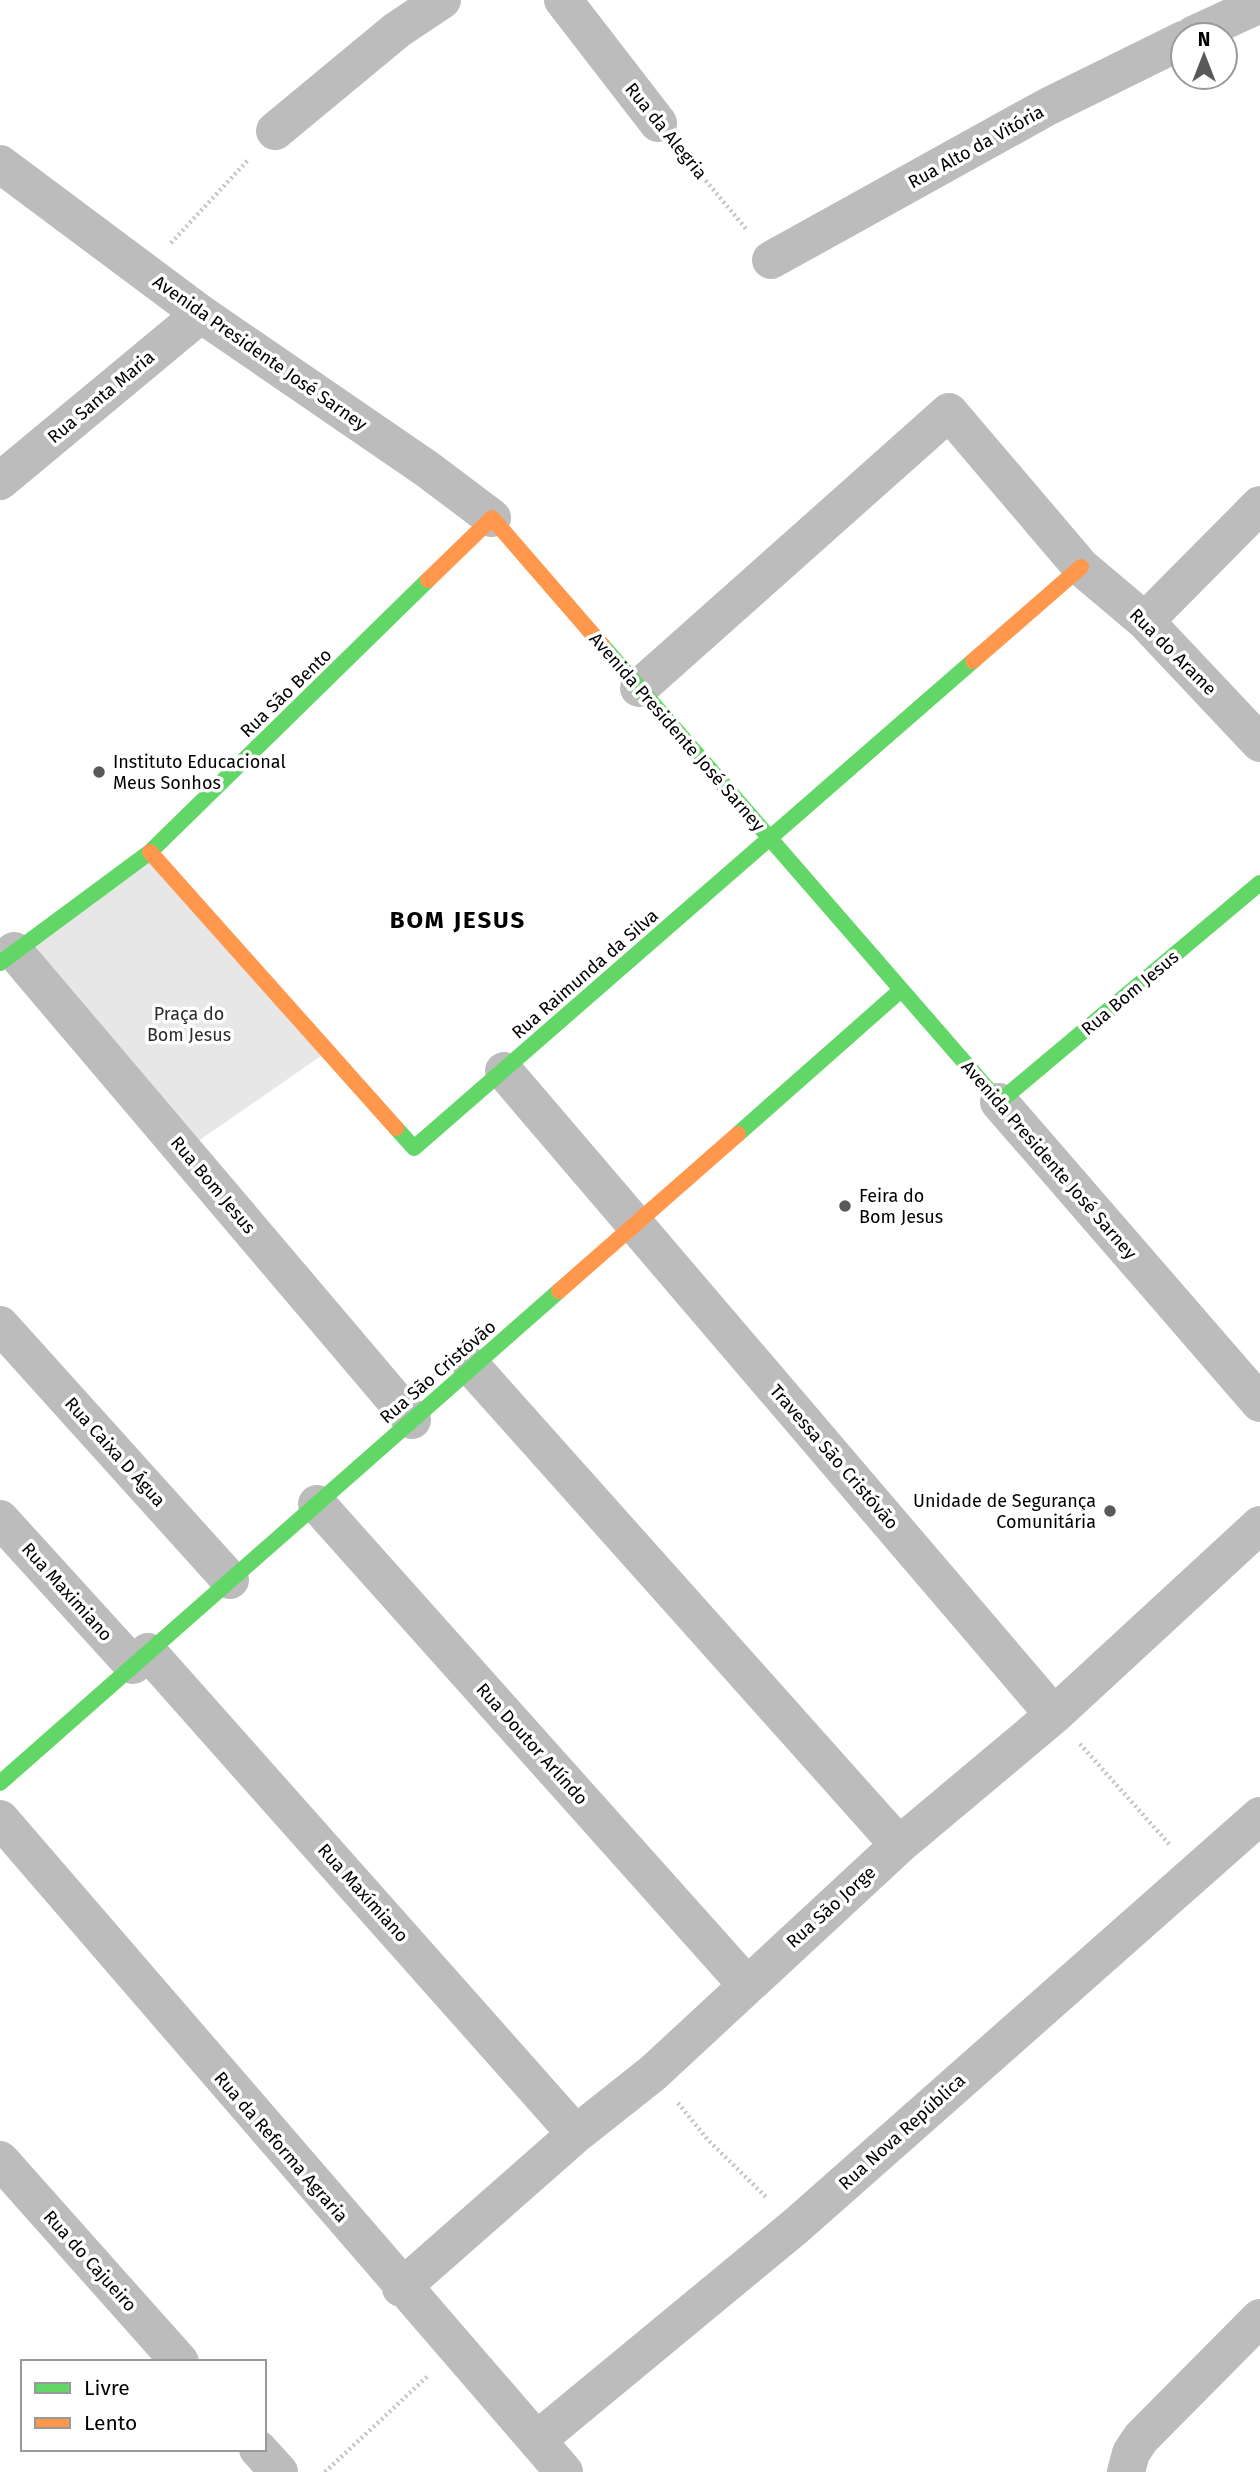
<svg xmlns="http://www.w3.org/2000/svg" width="1260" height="2472" viewBox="0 0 1260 2472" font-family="'Fira Sans',sans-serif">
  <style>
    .green { fill: #e7e7e7 }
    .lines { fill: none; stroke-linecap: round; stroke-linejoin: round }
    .path { stroke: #c2c2c2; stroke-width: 4.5; stroke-dasharray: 2 3.5; stroke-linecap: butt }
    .street { stroke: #bcbcbc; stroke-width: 38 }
    .fast { stroke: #63d668; stroke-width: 16 }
    .slow { stroke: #ff974d; stroke-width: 16 }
    .poi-dot { fill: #595959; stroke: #fff; stroke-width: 2.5 }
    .labels { text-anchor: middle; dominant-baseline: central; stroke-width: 7; stroke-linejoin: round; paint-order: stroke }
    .street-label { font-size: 18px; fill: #000; stroke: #fff }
    .poi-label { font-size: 18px; fill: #000; stroke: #fff; text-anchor: start }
    .park-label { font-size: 18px; fill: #2b2b2b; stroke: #fff }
    .district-label { font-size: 24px; font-weight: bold; letter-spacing: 2px; fill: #000; stroke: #fff }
  </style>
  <rect width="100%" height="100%" fill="#fff"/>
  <path class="green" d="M150,852L328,1051L184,1151L14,951Z"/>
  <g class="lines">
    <path class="path" d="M681,151L747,230
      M171,243L248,160
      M1080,1744L1170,1845
      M678,2103L708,2140L768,2199
      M325,2472L429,2375"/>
    <path class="street" d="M563,0L658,123
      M1193,35L1260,4
      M275,131L397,30L442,0
      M0,164L201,314L427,469L492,518
      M771,260L1047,107L1183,40
      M0,481L201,314
      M1145,621L1260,505
      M639,688L949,412L1081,567L1145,621L1260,743
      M14,951L412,1420
      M504,1071L1054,1715
      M999,1102L1260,1403
      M0,1325L230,1580
      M472,1367L899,1845
      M317,1504L746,1984
      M0,1519L133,1665
      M148,1652L576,2134
      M0,1819L564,2472
      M0,2160L180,2362
      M401,2288L576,2134L653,2073L899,1845L1054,1715L1260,1525
      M537,2440L796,2226L1260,1816
      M258,2449L279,2472
      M1126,2472L1131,2453L1141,2438L1260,2318"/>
    <path class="fast" d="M602,645L999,1102L1260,883
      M0,963L150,852L428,580
      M396,1128L414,1148L973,661
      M738,1134L901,990
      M0,1783L559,1291"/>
    <path class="slow" d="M428,580L492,518L602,645
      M973,661L1081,567
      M150,852L396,1128
      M559,1291L738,1134"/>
  </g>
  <g class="poi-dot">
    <circle cx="99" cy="772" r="7"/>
    <circle cx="845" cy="1206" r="7"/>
    <circle cx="1110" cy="1511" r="7"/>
  </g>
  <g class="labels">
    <g class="street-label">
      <text transform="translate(666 131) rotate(51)">Rua da Alegria</text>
      <text transform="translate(976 147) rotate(-29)">Rua Alto da Vitória</text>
      <text transform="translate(260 353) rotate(35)">Avenida Presidente José Sarney</text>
      <text transform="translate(101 397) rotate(-40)">Rua Santa Maria</text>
      <text transform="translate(1173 652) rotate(45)">Rua do Arame</text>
      <text transform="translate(286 693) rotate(-44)">Rua São Bento</text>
      <text transform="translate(677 732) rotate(49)">Avenida Presidente José Sarney</text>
      <text transform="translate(585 974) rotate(-41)">Rua Raimunda da Silva</text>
      <text transform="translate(1130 993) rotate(-40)">Rua Bom Jesus</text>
      <text transform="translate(1049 1160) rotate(49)">Avenida Presidente José Sarney</text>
      <text transform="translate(213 1185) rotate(50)">Rua Bom Jesus</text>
      <text transform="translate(438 1372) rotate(-41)">Rua São Cristóvão</text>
      <text transform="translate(115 1452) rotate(48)">Rua Caixa D Água</text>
      <text transform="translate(834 1457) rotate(49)">Travessa São Cristóvão</text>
      <text transform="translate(67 1592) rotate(48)">Rua Maximiano</text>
      <text transform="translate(532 1744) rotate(48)">Rua Doutor Arlíndo</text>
      <text transform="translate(363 1893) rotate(48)">Rua Maxímiano</text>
      <text transform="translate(831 1907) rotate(-42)">Rua São Jorge</text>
      <text transform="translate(902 2132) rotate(-42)">Rua Nova República</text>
      <text transform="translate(281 2147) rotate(49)">Rua da Reforma Agraria</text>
      <text transform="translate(90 2261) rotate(48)">Rua do Cajueiro</text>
    </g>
    <g class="poi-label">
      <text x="113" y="762">Instituto Educacional<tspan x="113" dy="21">Meus Sonhos</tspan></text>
      <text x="859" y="1196">Feira do<tspan x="859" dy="21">Bom Jesus</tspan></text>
      <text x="1096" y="1501" text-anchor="end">Unidade de Segurança<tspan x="1096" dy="21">Comunitária</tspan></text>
    </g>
    <g class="park-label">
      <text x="189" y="1014">Praça do<tspan x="189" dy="21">Bom Jesus</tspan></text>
    </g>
    <g class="district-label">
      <text x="458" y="920">BOM JESUS</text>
    </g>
  </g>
  <rect x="21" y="2360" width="245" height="91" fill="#ffffff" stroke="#999999" stroke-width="2"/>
  <rect x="35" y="2383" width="35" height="10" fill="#63d668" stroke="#999999" stroke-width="2"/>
  <text x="84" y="2395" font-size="21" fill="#000000">Livre</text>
  <rect x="35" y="2418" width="35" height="10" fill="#ff974d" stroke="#999999" stroke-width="2"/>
  <text x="84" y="2430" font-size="21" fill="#000000">Lento</text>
  <g transform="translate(1204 56)"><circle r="33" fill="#ffffff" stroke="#999999" stroke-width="2"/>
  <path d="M0-5L12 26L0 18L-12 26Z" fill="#595959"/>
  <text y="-10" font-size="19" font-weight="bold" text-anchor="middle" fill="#000000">N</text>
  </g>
</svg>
